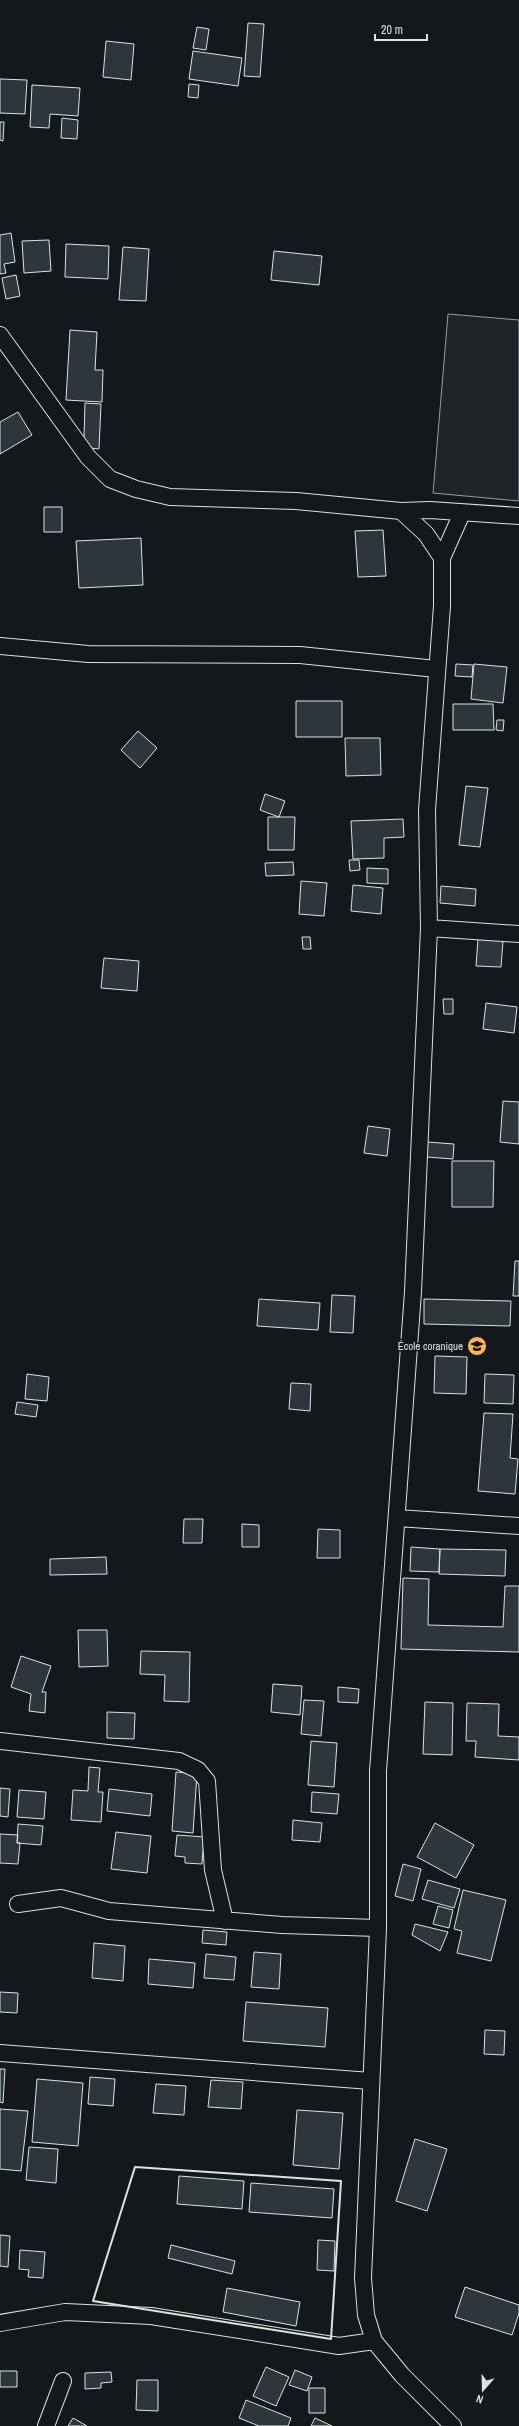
<svg xmlns="http://www.w3.org/2000/svg" width="519" height="2426" viewBox="0 0 519 2426" font-family="'Archivo Narrow',sans-serif">
  <style>
    .green { fill: #202428; stroke: #939e99 }
    .building { fill: #2c363c; stroke: #d8e6dc }
    .lines { fill: none; stroke-linecap: round; stroke-linejoin: round }
    .minor-casing { stroke: #d8e6dc; stroke-width: 18 }
    .minor { stroke: #14181c; stroke-width: 16 }
    .wall { stroke: #d8e6dc; stroke-width: 2 }
    .labels { text-anchor: middle; dominant-baseline: central; stroke-width: 3; stroke-linejoin: round; paint-order: stroke }
    .poi-label { font-size: 11px; fill: #d8e6dc; stroke: #14181c; text-anchor: end }
  </style>
  <rect width="100%" height="100%" fill="#14181c"/>
  <path class="green" d="M448,314L519,320V501L433,493Z"/>
  <path class="building" d="M248,23L264,24L260,77L244,76Z
    M197,27L209,29L206,50L193,48Z
    M106,41L134,44L131,80L103,77Z
    M193,51L242,58L238,86L189,79Z
    M0,79L27,80L25,114L0,113Z
    M189,84L199,85L198,98L188,97Z
    M32,85L80,88L78,116L50,114L49,128L30,127Z
    M62,118L78,120L77,139L61,138Z
    M0,122H4L3,141L0,140Z
    M11,233L15,262L4,264L6,273L0,274V235Z
    M49,240L51,271L24,273L22,241Z
    M66,244L109,246L108,279L65,277Z
    M123,247L149,249L146,301L119,300Z
    M274,251L322,256L319,285L271,280Z
    M16,275L20,296L6,299L2,278Z
    M70,330L97,332L95,370H103L102,402L66,400Z
    M85,403L101,404L99,449L90,448L84,438Z
    M18,412L32,435L0,454V422Z
    M44,507H62V532H44Z
    M383,530L386,576L358,577L355,531Z
    M141,538L143,585L79,588L76,541Z
    M456,664L473,665L472,677L455,676Z
    M474,664L507,667L503,703L471,699Z
    M296,701H342V737H296Z
    M453,704H493L494,730H453Z
    M497,720H504L503,731L496,730Z
    M138,731L157,748L140,768L121,750Z
    M345,738H380L381,775L346,776Z
    M466,786L488,788L480,847L459,845Z
    M265,794L285,801L279,817L260,810Z
    M268,817H295L294,850H268Z
    M403,819L404,837L384,838V858L353,859L351,821Z
    M349,860H359L360,870L350,871Z
    M293,862L294,875L266,876L265,863Z
    M367,868L388,869V884L367,883Z
    M301,881L327,883L324,916L299,914Z
    M353,885L383,888L381,914L351,911Z
    M441,886L476,889L475,906L440,903Z
    M479,926L504,928L501,967L476,966Z
    M302,937H310L311,949H303Z
    M104,958L139,961L137,991L101,988Z
    M443,999H453V1014H444Z
    M486,1003L517,1007L514,1033L483,1029Z
    M503,1101L519,1102V1144L500,1142Z
    M368,1126L390,1129L387,1156L364,1153Z
    M427,1142L454,1144L453,1159L427,1157Z
    M452,1161H494L493,1207H452Z
    M515,1261H519V1296H513Z
    M332,1295L355,1296L353,1333L330,1332Z
    M259,1299L320,1303L318,1330L257,1326Z
    M424,1299L511,1301L510,1326L424,1324Z
    M435,1356L467,1357L466,1394L434,1393Z
    M27,1374L49,1377L47,1401L25,1399Z
    M485,1374L514,1375L513,1404L484,1403Z
    M291,1383L311,1384L310,1411L289,1409Z
    M17,1402L38,1405L36,1417L15,1414Z
    M484,1413L513,1414L510,1458L518,1459L515,1494L478,1491Z
    M184,1519H203L202,1543H183Z
    M242,1524L259,1525V1547H242Z
    M318,1529L340,1530V1558H317Z
    M411,1547L440,1549L439,1572L410,1571Z
    M440,1549L506,1550L505,1576L439,1574Z
    M106,1557L107,1574L50,1575V1559Z
    M403,1578L429,1579L428,1625L503,1627L505,1586H519V1652L401,1649Z
    M78,1630H107L108,1666L79,1667Z
    M141,1651L190,1652L189,1702L164,1701L165,1675L140,1674Z
    M21,1656L51,1666L42,1692H46L45,1713L29,1711L31,1694L11,1687Z
    M273,1684L302,1686L300,1715L271,1712Z
    M338,1687L359,1689L358,1703L338,1702Z
    M304,1700L324,1701L321,1736L301,1734Z
    M425,1702L453,1703L452,1755L423,1754Z
    M467,1703L499,1704L498,1736L519,1737V1760L475,1757L476,1741H466Z
    M107,1712L135,1713L134,1739L107,1738Z
    M311,1741L337,1743L334,1787L308,1785Z
    M89,1767L100,1768L98,1792H103L101,1822L71,1820L73,1790L88,1791Z
    M176,1772L197,1774L193,1833L172,1831Z
    M0,1788L10,1789L8,1817L0,1816Z
    M109,1789L152,1794L150,1816L107,1811Z
    M19,1790L46,1792L44,1819L17,1817Z
    M312,1792L339,1794L337,1814L311,1812Z
    M293,1820L322,1823L320,1842L292,1840Z
    M435,1823L474,1845L456,1878L417,1857Z
    M18,1824L43,1826L41,1845L17,1843Z
    M116,1832L151,1836L147,1873L111,1869Z
    M0,1834L18,1835L17,1843H20L18,1864L0,1863Z
    M177,1835L204,1837L202,1864L185,1863V1857L175,1856Z
    M403,1864L421,1869L413,1901L395,1896Z
    M428,1880L460,1889L454,1908L422,1899Z
    M463,1890L506,1900L491,1961L457,1953L462,1931L454,1929Z
    M438,1906L453,1910L449,1928L433,1924Z
    M415,1924L448,1932L440,1951L412,1935Z
    M203,1930L227,1932L226,1945L202,1943Z
    M94,1943L125,1946L123,1981L92,1978Z
    M254,1952L281,1954L279,1989L251,1987Z
    M206,1954L236,1957L234,1980L204,1978Z
    M149,1959L195,1963L193,1988L148,1984Z
    M0,1992L18,1993L17,2013L0,2012Z
    M246,2002L328,2008L325,2047L243,2041Z
    M485,2030L505,2031L504,2055L484,2054Z
    M0,2069H5L3,2103L0,2102Z
    M90,2077L115,2079L113,2106L88,2104Z
    M37,2079L83,2083L78,2146L32,2142Z
    M211,2080L243,2082L241,2109L208,2107Z
    M156,2084L186,2086L184,2115L153,2113Z
    M0,2109L28,2111L21,2171L0,2169Z
    M297,2110L343,2113L339,2169L293,2165Z
    M415,2139L447,2149L427,2211L396,2201Z
    M29,2147L58,2149L56,2183L26,2180Z
    M179,2176L244,2181L242,2209L177,2204Z
    M251,2183L334,2189L332,2218L249,2212Z
    M0,2235L10,2236L8,2267L0,2266Z
    M318,2240L335,2241L334,2271L317,2270Z
    M171,2245L235,2261L232,2274L168,2258Z
    M20,2250L45,2252L43,2278L28,2277L29,2270L19,2269Z
    M465,2287L519,2305V2313L512,2335L455,2317Z
    M227,2288L300,2302L296,2326L223,2312Z
    M266,2367L289,2377L276,2406L253,2396Z
    M295,2370L312,2377L307,2391L289,2385Z
    M0,2371H17V2387H0Z
    M111,2372L112,2382L101,2383V2388L85,2389V2373Z
    M137,2380H158V2411L136,2410Z
    M309,2388H325V2413H309Z
    M246,2400L291,2418L288,2426H259L239,2418Z
    M73,2418L87,2426H68Z
    M315,2418L332,2426H311Z"/>
  <g class="lines">
    <defs>
      <path id="minor" d="M0,335L88,457L110,479L136,489L170,497L296,501L401,511L426,534L442,558V606L427,810L429,928L413,1292L378,1771V1928L363,2278L366,2315L374,2341L402,2375L453,2426
        M401,511L430,510L519,516
        M442,558L462,513
        M0,646L88,654L300,655L436,669
        M429,928L519,934
        M397,1518L519,1526
        M0,1741L179,1761L198,1770L207,1781L213,1870L225,1921
        M18,1904L61,1898L109,1911L282,1925L378,1928
        M0,2053L371,2081
        M0,2323L65,2312L151,2316L339,2346L374,2341
        M46,2426L63,2381"/>
    </defs>
    <use href="#minor" class="minor-casing"/>
    <use href="#minor" class="minor"/>
    <path class="wall" d="M135,2167L341,2181L331,2339L93,2301Z"/>
  </g>
  <defs>
    <symbol id="school-disc" viewBox="-11 -11 22 22"><circle r="9.5" fill="#ffb74d" stroke="#14181c"/><path d="M0-5L7-2L0 1L-7-2ZM-4 1L0 2.5L4 1V4Q0 6-4 4Z" fill="#111"/></symbol>
  </defs>
  <g fill-rule="evenodd">
    <use href="#school-disc" x="466" y="1335" width="22" height="22"/>
  </g>
  <g class="labels">
    <g class="poi-label">
      <text x="463" y="1346">École coranique</text>
    </g>
  </g>
  <g transform="translate(483 2390) rotate(200)" stroke="#14181c" stroke-width="3" paint-order="stroke">
  <path d="M0-3L7 15L0 10L-7 15Z" fill="#d8e6dc"/>
  <text y="-6" font-size="11" font-weight="bold" text-anchor="middle" fill="#d8e6dc">N</text>
  </g>
  <path d="M375 34v6h52v-6" fill="none" stroke="#d8e6dc" stroke-width="2"/>
  <text x="381" y="34" font-size="12" fill="#d8e6dc" stroke="#14181c" stroke-width="3" paint-order="stroke">20 m</text>
</svg>
